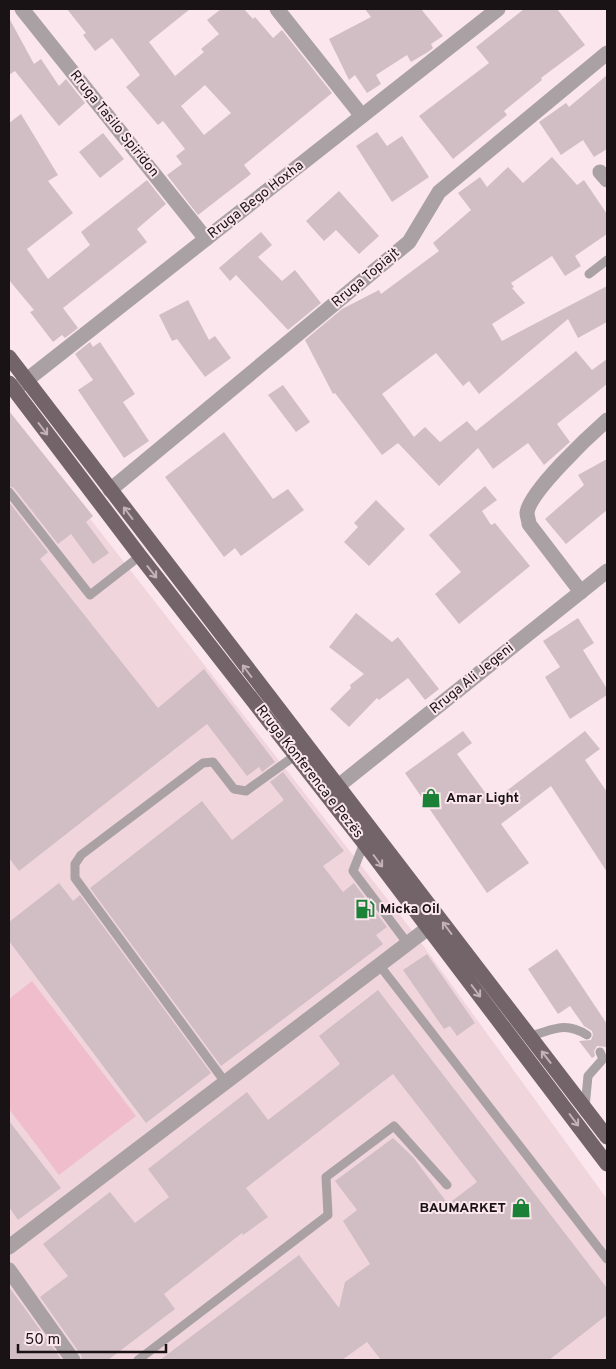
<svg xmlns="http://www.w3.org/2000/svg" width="616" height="1369" viewBox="0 0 616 1369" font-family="Overpass,sans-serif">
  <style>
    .built { fill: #f0d5dd }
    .green { fill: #f0bdcd }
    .building { fill: #d1bec4; fill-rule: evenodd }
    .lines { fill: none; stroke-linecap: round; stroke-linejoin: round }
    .service { stroke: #aaa1a4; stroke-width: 9 }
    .minor { stroke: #aaa1a4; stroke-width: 15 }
    .tertiary { stroke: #aaa1a4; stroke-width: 15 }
    .primary { stroke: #726468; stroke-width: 15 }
    .oneway { stroke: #c4b2b7 }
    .labels { text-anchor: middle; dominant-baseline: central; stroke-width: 4; stroke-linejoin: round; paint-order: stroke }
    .street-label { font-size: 14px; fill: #1a1315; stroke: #fae6ec }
    .poi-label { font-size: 14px; font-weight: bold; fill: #1a1315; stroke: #fae6ec; text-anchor: start }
  </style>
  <rect width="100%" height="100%" fill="#fae6ec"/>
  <path class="built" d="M9,415L417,937L607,1199V1360H9Z"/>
  <path class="green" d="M32,981L136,1116L59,1175L9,1109V999Z"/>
  <path class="building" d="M67,9H190L149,42L175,76L204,52L201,49L219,34L207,20L221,9H244L253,19L255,17L273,38L282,30L332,93L244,165L251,174L198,215L167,175L182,164L176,156L185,149L163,121L158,125L126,87L140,75L112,38L95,51L83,35L86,33ZM205,85L231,113L204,135L181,106Z
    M365,9H421L443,36L431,44L433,48L428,52L411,62L407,55L376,75L381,84L367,93L355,75L349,80L329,39L371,17Z
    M524,9H557L585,45L541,78L542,80L504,111L507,115L453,159L419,116L489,63L476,47Z
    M9,18L34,64L41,59L59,86L66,79L85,103L59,126L15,71L9,75Z
    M607,75V149L594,157L583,140L561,155L539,122L566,103L569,107Z
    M21,114L58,175L48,181L73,213L27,249L48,279L90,245L81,232L147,180L166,204L137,229L147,242L63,308L78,328L65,338L62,335L53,342L30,312L34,310L9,280V123Z
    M377,132L387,146L402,136L429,177L392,202L356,146Z
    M103,133L124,159L100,178L79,152Z
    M552,157L577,185L584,180L607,214V234L575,256L581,266L565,276L552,256L511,283L514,287L512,288L525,303L492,324L502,341L607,286V322L578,338L568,319L479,394L469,381L463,386L436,353L382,394L414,437L425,427L440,442L467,421L476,431L576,351L592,370L607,359V384L557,424L570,442L544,465L528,443L493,469L478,448L439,486L398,443L382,455L335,393L333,394L305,340L342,309L379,290L381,294L439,251L433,243L471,210L458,193L480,177L487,187L508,167L523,183Z
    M339,191L379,236L359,254L336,230L324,241L306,221Z
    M261,232L272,245L258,257L282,281L295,270L321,303L288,330L236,275L230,281L219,268Z
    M188,300L209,340L215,336L231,358L205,377L177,339L172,341L159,315Z
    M90,342L93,347L100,342L135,394L123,402L149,441L124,458L78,390L93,380L75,354Z
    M283,385L310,422L296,432L268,395Z
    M9,411L93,516L86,522L109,553L93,564L71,534L58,544L14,488L9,486Z
    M224,432L273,499L288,489L304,510L241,556L235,548L224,557L165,477Z
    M607,459V510L566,544L545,519L584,485L578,475Z
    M485,486L497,500L482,511L491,525L495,523L530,566L459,624L435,594L461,572L429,535Z
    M376,500L405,529L369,566L344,542L358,527L354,523Z
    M9,502L48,552L40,559L158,708L204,669L275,762L262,772L259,767L247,776L207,724L19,871L9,858Z
    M356,613L392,642L398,637L439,689L425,700L408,678L379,700L377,698L349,727L330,709L351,688L350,685L364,674L329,647Z
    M578,618L594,643L583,650L607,689V695L570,719L545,677L560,667L543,641Z
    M463,731L472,743L457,754L492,802L585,731L600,749L585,760L607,792V872L551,786L501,824L529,863L487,893L405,773Z
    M283,772L344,851L323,866L343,892L354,883L387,927L376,935L383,944L221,1066L90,888L202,801L232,840L284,800L270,782Z
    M59,883L73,901L80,895L211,1073L146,1123L9,941V922Z
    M557,949L607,1024V1047L597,1046L594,1051L595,1056L592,1058L579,1041L591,1040L593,1035L592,1031L584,1026L570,1006L558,1014L528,969Z
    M427,954L475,1023L457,1036L450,1026L444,1029L403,970Z
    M378,990L607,1288V1315L549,1360H381L367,1342L342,1360H160L299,1255L339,1308L345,1282L370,1264L343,1221L357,1210L335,1181L393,1138L413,1157L448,1204L477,1182L393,1074L246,1188L268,1217L243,1235L242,1233L164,1294L175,1309L108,1360H82L81,1355L40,1297L68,1276L43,1244L110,1192L135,1223L169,1197L148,1169L247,1092L268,1120L307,1090L340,1064L319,1036Z
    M9,1121L61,1188L18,1220L9,1207Z
    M9,1287L23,1306L62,1360H9Z"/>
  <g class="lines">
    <path class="service" d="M589,274L607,260
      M9,492L90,595L140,556
      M364,843L353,871L408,944
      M380,966L607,1259
      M530,1036C554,1030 564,1021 587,1035
      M225,1082L75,878V864L81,855L203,763L213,762L234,789L246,791L296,755
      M585,1107L588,1076L603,1059L600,1052
      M138,1360L328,1215L326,1177L394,1126L447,1185"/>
    <path class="minor" d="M22,9L206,239
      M277,9L362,116
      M600,172L607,180
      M110,490L409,242L439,192L607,53
      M581,592L529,524C529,521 527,516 527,513C529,492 590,435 607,420
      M337,787L607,571
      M9,1247L428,928
      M9,1270L73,1360"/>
    <path class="tertiary" d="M14,390L498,9"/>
    <path class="primary" d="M9,357L607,1137
      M9,383L140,556L364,843L607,1164"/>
  </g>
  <defs><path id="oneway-shaft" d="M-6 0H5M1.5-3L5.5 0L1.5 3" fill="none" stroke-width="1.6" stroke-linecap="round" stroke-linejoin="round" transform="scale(1.25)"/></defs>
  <g class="oneway">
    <use href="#oneway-shaft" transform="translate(43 429) rotate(53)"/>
    <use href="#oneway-shaft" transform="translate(128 513) rotate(-127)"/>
    <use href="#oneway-shaft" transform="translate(152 572) rotate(52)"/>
    <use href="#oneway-shaft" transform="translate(247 671) rotate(-127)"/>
    <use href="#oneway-shaft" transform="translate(378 861) rotate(53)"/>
    <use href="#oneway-shaft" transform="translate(447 928) rotate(-127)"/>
    <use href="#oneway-shaft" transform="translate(476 991) rotate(53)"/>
    <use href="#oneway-shaft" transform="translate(546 1057) rotate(-128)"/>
    <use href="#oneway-shaft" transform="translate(574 1120) rotate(53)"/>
  </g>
  <defs>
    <symbol id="shop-bare" viewBox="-9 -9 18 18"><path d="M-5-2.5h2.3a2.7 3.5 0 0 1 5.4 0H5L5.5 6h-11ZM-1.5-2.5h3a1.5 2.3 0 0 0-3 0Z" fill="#1a8136" stroke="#fae6ec" stroke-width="2.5" paint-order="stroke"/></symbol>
    <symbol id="fuel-bare" viewBox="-9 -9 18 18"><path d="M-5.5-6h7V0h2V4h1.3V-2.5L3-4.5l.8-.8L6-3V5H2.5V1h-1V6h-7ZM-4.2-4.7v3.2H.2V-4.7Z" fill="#1a8136" stroke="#fae6ec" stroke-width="2.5" paint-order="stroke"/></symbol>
  </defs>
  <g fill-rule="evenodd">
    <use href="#shop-bare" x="417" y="784" width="28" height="28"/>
    <use href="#fuel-bare" x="351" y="895" width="28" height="28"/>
    <use href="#shop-bare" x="507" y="1194" width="28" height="28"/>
  </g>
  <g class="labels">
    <g class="street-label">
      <text transform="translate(114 124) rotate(51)">Rruga Tasilo Spiridon</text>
      <text transform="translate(256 200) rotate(-38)">Rruga Bego Hoxha</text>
      <text transform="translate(366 278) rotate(-40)">Rruga Topiajt</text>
      <text transform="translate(472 679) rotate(-39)">Rruga Ali Jegeni</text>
      <text transform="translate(309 772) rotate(52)">Rruga Konferenca e Pezës</text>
    </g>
    <g class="poi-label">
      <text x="446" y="798">Amar Light</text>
      <text x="380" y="909">Micka Oil</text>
      <text x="506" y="1208" text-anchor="end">BAUMARKET</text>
    </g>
  </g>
  <rect width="616" height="1369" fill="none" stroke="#1a1315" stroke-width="20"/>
  <path d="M18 1344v8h148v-8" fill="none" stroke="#1a1315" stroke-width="2.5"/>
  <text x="25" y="1344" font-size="15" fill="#1a1315" stroke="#fae6ec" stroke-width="4" paint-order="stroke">50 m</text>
</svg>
